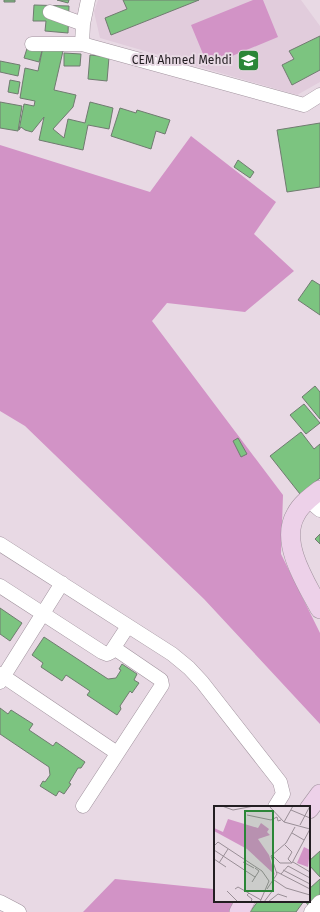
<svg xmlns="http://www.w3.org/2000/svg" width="320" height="912" viewBox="0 0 320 912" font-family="'Fira Sans',sans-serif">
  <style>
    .built { fill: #e1ccdc }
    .green { fill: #d293c6 }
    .building { fill: #7cc480; stroke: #707b70 }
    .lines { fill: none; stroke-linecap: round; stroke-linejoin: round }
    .street-casing { stroke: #a1939e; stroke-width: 15 }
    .secondary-casing { stroke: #a1939e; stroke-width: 20 }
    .street { stroke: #fff; stroke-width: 14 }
    .secondary { stroke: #edd1e9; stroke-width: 19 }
    .labels { text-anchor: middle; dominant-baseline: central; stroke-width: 4; stroke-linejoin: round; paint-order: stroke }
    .poi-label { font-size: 12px; fill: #231e22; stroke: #e8d9e4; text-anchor: end }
    .inset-road { fill: none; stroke: #998e96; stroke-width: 1 }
    .view { fill: #2b8637; fill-opacity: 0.15; stroke: #2b8637; stroke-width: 2 }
    .inset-edge { fill: none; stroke: #231e22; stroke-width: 2 }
  </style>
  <rect width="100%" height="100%" fill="#e8d9e4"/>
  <path class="built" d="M98,0H301L320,26V82L297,95L100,38L94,12Z"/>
  <path class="green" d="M253,0H263L278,37L208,66L191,25Z
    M191,136L276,202L254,234L294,271L245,312L167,303L152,321L283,495L281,554L320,633V724L204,599L25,426L0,411V145L150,192Z
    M115,879L213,889L215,891V901H229L241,910L239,912H83Z"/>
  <path class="building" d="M4,0H15V2H4Z
    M57,0H69L68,3Z
    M123,0H199L111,35L105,18L127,9Z
    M34,5L69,6L68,33L45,31L46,21H33Z
    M320,36V70L292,85L282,65L294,59L289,51Z
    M30,39L44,43L39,62L24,58Z
    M43,47L63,51L54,90L76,95L73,107L53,129L64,138L68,119L85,123L90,102L113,108L109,129L88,125L83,150L39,140L44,117L32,132L25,130L21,127L19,130L24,104L34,106L35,101L20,98L25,68L38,71Z
    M64,53L81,54L80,66H64Z
    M90,55L109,57L107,81L88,79Z
    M0,61L20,65L18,76L0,72Z
    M10,80L20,82L18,94L8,92Z
    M0,102L22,106L18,131L0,128Z
    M120,108L136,113L137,110L170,120L165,134L156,131L151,149L111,136Z
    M320,123V187L287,192L277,130Z
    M238,160L254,172L250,178L234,167Z
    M312,280L320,285V315L298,300Z
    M315,386L320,392V419L302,397Z
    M304,404L320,423L306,434L290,415Z
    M301,432L314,449L320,444V478L300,494L270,456Z
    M238,438L247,454L241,457L233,441Z
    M320,534V544L315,539Z
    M0,608L22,623L10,641L0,634Z
    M44,637L108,679L116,678L121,670L119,669L122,664L137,674L134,680L139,683L132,693L130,691L120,706L121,709L117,715L87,695L90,691L66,675L62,681L41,667L43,663L32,655Z
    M0,708L8,714L11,710L33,724L29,730L53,746L56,742L85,762L81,768H78L69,783L71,784L64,794L59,791L56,796L40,786L43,781L45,782L50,775L49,767L0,734Z
    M320,851V877L309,865V861Z
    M320,879V894L308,905L305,901H309V889Z
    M258,901L277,902L304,901L296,912H250Z"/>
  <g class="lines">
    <defs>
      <path id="street" d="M50,12L83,24
        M32,44H82L304,105L320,95
        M82,44L83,24L88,0
        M308,500L320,510
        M0,544L172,654L189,668L202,682L280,782L283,794L275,807
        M0,586L102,652L107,654L111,652L128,626
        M0,674L117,753
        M0,682L62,583
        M83,806L162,685L161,680L114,648
        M0,902L19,912
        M311,912L320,902"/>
      <path id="secondary" d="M320,490C311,497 301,504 296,514C279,542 306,583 320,609
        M309,809L320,794
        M239,912L245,901"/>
    </defs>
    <use href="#street" class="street-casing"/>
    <use href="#secondary" class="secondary-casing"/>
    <use href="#street" class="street"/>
    <use href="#secondary" class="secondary"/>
  </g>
  <defs>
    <symbol id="school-square" viewBox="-11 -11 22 22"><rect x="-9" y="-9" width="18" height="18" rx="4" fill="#2b8637" stroke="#e8d9e4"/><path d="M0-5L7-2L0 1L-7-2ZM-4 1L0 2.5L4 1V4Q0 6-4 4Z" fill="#fff"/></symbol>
  </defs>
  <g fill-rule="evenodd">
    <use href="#school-square" x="236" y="48" width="25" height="25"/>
  </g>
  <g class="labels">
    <g class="poi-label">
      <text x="232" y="60">CEM Ahmed Mehdi</text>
    </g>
  </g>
  <g transform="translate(214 806)">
    <rect width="96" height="96" fill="#e8d9e4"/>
    <path d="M14,13L44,22L47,17L55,23L53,26L56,29L44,33L55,49L61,69L33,43L0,25V22L9,26ZM90,41L96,44L94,61L83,57Z" fill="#d293c6"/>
    <path class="inset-road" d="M8,0L19,4L40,0M55,0L70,16L96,23M77,4L96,12M33,9L57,14L63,11L64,15L67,14M70,16L79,0M86,19L96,0M78,27L90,34M71,39L78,46L74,53L78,57M0,40L4,36L48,65L55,75L46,96M0,44L41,71M58,49L66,57H78L96,23M0,53L12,61M29,56L40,62M79,56L96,66M5,57L14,43M69,64L96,78M63,66L96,83M67,68L74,60L96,72M60,74L72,82L96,89M38,76L45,65L41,62M21,83L24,81L47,94M53,83L63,68L57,50L72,37L81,21M13,85L24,96M35,87L33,89L38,93L37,96M50,96L59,84M54,96L64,88L73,91"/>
    <path class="view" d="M31,5H59V85H31Z"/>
    <rect width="96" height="96" class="inset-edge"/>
  </g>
</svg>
